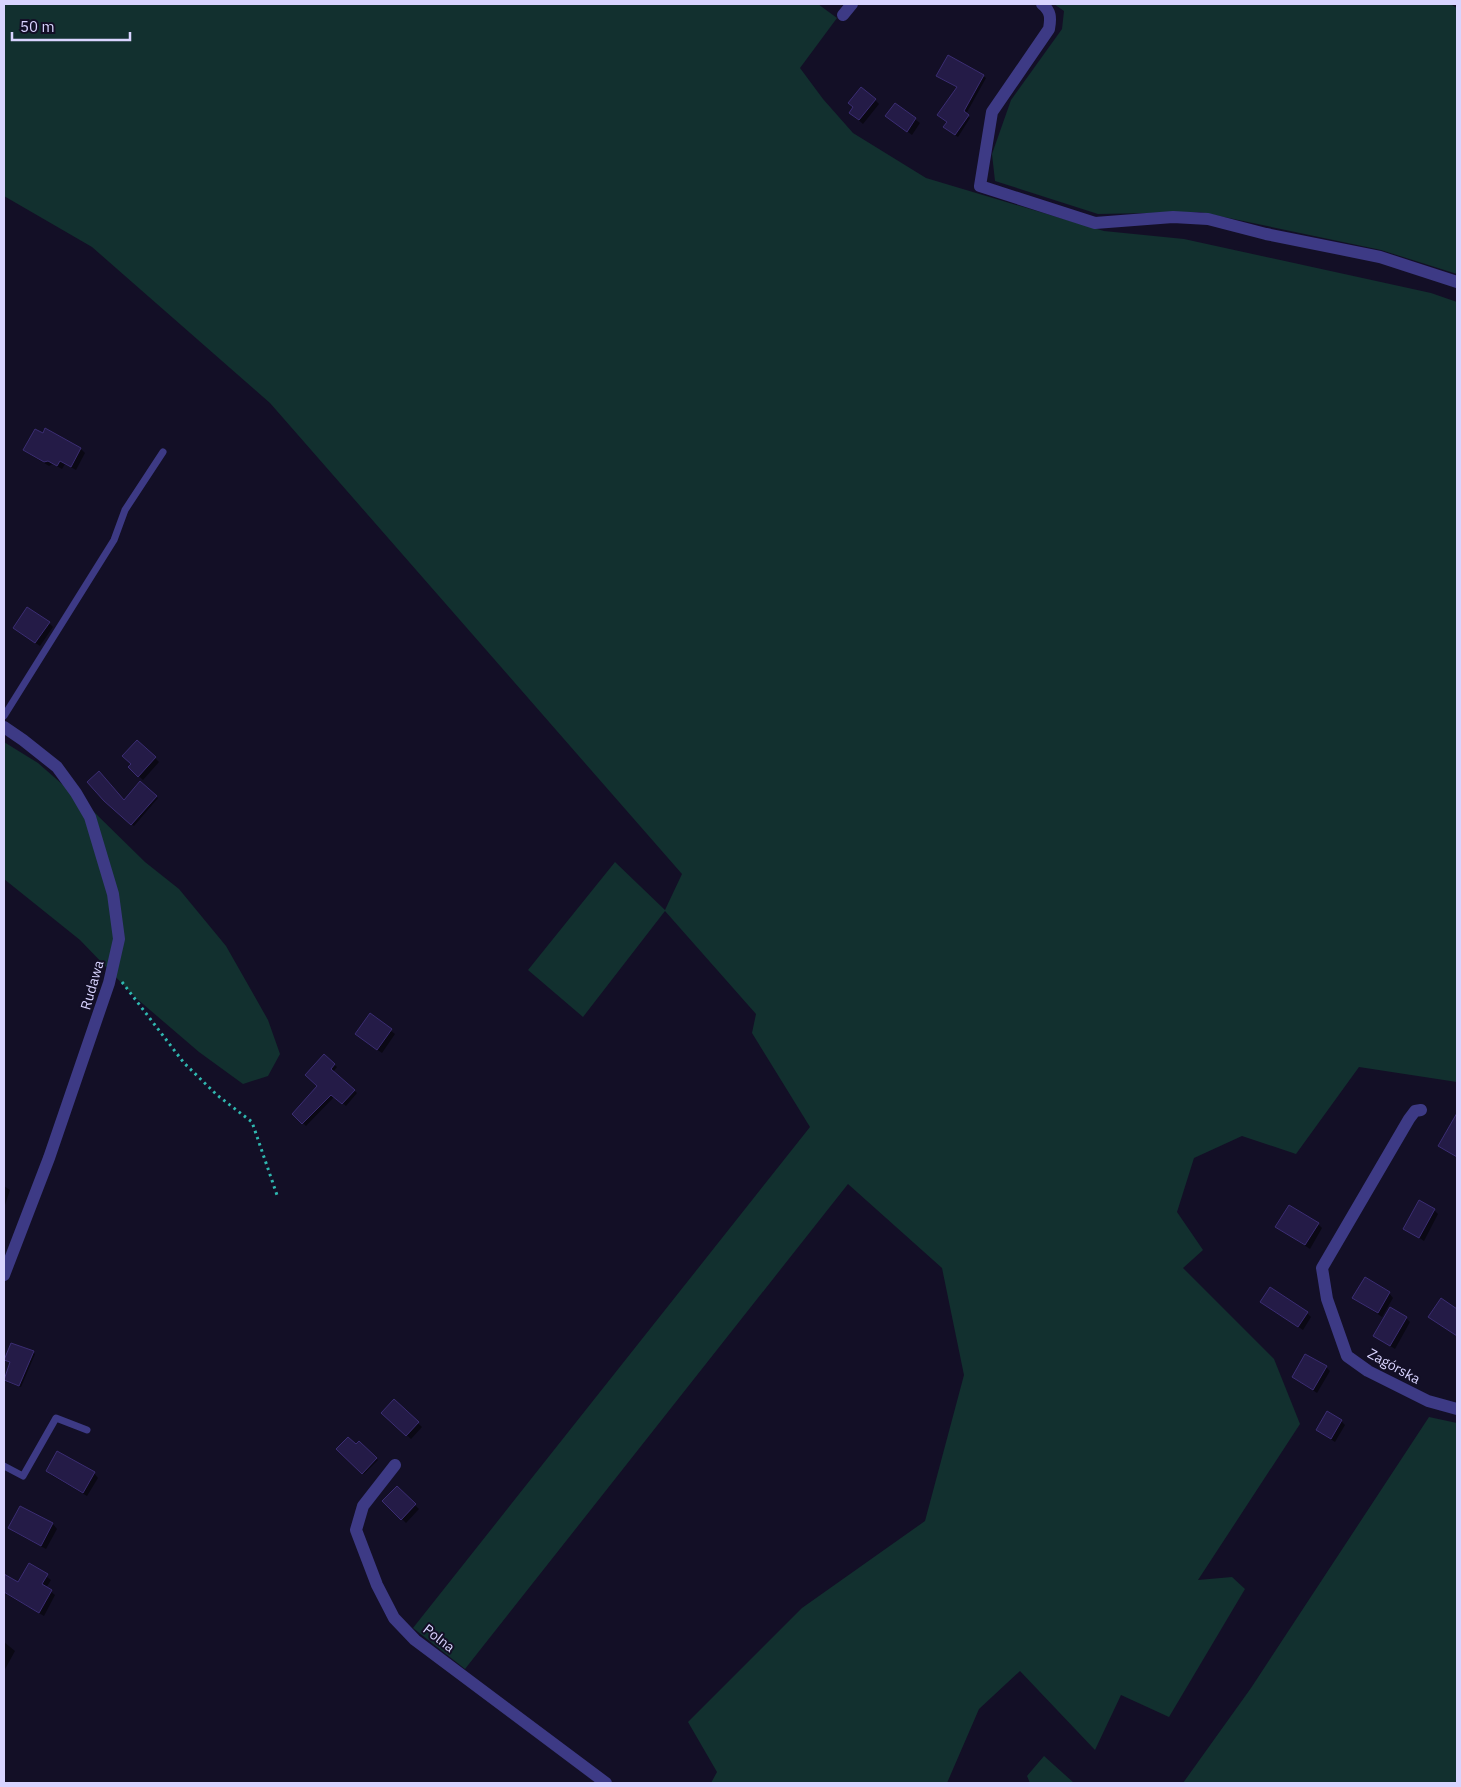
<svg xmlns="http://www.w3.org/2000/svg" width="1461" height="1787" viewBox="0 0 1461 1787" font-family="'IBM Plex Sans',sans-serif">
  <style>
    .green { fill: #12302f }
    .shadow { fill: #0007 }
    .building { fill: #241b47; stroke: #3b2d73 }
    .lines { fill: none; stroke-linecap: round; stroke-linejoin: round }
    .path { stroke: #2fb8b0; stroke-width: 3; stroke-dasharray: 2.5 4; stroke-linecap: butt }
    .lane { stroke: #3d3a85; stroke-width: 7 }
    .street { stroke: #3d3a85; stroke-width: 12 }
    .labels { text-anchor: middle; dominant-baseline: central; stroke-width: 4; stroke-linejoin: round; paint-order: stroke }
    .street-label { font-size: 14px; fill: #d9d4ff; stroke: #130f26 }
  </style>
  <rect width="100%" height="100%" fill="#130f26"/>
  <path class="green" d="M4,4H818L837,18L800,68L823,99L853,133L926,178L1104,231L1184,239L1431,293L1457,302V1082L1359,1067L1296,1154L1242,1136L1194,1158L1177,1212L1203,1250L1183,1268L1274,1359L1300,1424L1198,1580L1232,1577L1245,1589L1169,1717L1121,1695L1095,1750L1020,1671L979,1709L947,1783H711L717,1772L688,1722L802,1608L925,1521L964,1375L942,1268L848,1184L465,1669L413,1628L810,1127L752,1033L756,1014L665,911L583,1017L528,970L615,862L665,910L682,874L270,403L92,247L4,196Z
    M1054,4H1450L1457,8V274L1381,250L1200,212L1098,214L995,181L992,154L1011,100L1062,29L1064,11Z
    M4,742L38,763L94,812L145,862L179,889L226,946L268,1020L280,1054L268,1076L243,1084L199,1052L136,998L80,940L4,879Z
    M1429,1417L1457,1423V1783H1183L1251,1688Z
    M1044,1756L1074,1783H1030L1027,1776Z"/>
  <path class="shadow" d="M983,76L986,78L966,114L970,118L958,137L947,130L958,88L940,78Z
    M875,100L879,104L863,124L855,117Z
    M895,105L920,123L912,135L887,116Z
    M46,430L81,449L85,453L76,470L65,464L62,469L53,464L49,466L29,454L25,450L43,435Z
    M49,623L53,627L40,646L19,632Z
    M155,758L159,762L143,780L129,767Z
    M140,783L158,798L134,826L105,800L124,802Z
    M370,1015L395,1034L382,1053L361,1038Z
    M324,1056L337,1067L333,1072L357,1093L346,1106L335,1096L306,1126L294,1114L319,1086Z
    M1452,1125L1457,1128V1158L1440,1146Z
    M4,1186L10,1190L4,1208Z
    M1434,1210L1438,1214L1424,1241L1405,1228Z
    M1318,1224L1322,1228L1310,1249L1277,1227Z
    M1389,1293L1393,1298L1382,1317L1354,1298Z
    M1262,1302L1307,1313L1311,1317L1303,1330Z
    M1406,1318L1410,1322L1395,1349L1375,1336Z
    M33,1352L35,1354L21,1387L6,1382L4,1380L11,1363L6,1360Z
    M1326,1367L1330,1371L1317,1393L1293,1377Z
    M394,1401L422,1427L411,1439L383,1413Z
    M1341,1421L1345,1425L1335,1442L1317,1430Z
    M359,1442L378,1460L364,1474L338,1449L356,1446Z
    M47,1471L94,1473L98,1478L87,1496L51,1475Z
    M397,1488L419,1509L406,1523L384,1501Z
    M21,1507L53,1524L57,1529L46,1549L14,1532L10,1528Z
    M30,1565L51,1580L46,1588L55,1595L44,1616L4,1593V1583L7,1577L19,1584Z
    M4,1642L15,1651L4,1671Z"/>
  <path class="building" d="M948,55L984,75L964,111L969,115L955,135L943,127L947,122L937,115L957,87L936,76Z
    M861,87L876,99L859,120L849,113L853,107L848,103Z
    M895,103L916,118L907,132L885,116Z
    M45,428L81,448L71,467L60,461L57,466L48,461L44,462L23,450L35,429L43,433Z
    M27,607L50,622L35,643L13,628Z
    M137,740L156,757L138,777L128,767L131,764L122,756Z
    M99,771L124,800L140,781L157,796L131,825L104,801L87,782Z
    M370,1013L392,1029L377,1050L355,1034Z
    M324,1054L335,1064L331,1069L355,1090L342,1104L331,1095L302,1124L292,1114L317,1086L305,1075Z
    M1457,1113V1157L1438,1146Z
    M1419,1200L1435,1209L1419,1238L1403,1229Z
    M1289,1205L1319,1223L1305,1245L1275,1227Z
    M1365,1277L1390,1292L1378,1313L1352,1298Z
    M1270,1287L1308,1312L1298,1327L1260,1302Z
    M1441,1298L1457,1309V1336L1428,1317Z
    M1390,1307L1407,1317L1390,1346L1373,1336Z
    M11,1343L34,1351L19,1386L4,1380L10,1362L4,1360Z
    M1305,1354L1327,1366L1313,1390L1292,1377Z
    M394,1399L419,1422L406,1436L381,1413Z
    M1327,1411L1342,1420L1331,1439L1316,1430Z
    M348,1437L356,1444L359,1441L377,1458L362,1474L336,1449Z
    M57,1451L95,1472L83,1493L46,1471Z
    M397,1486L416,1504L401,1520L382,1501Z
    M20,1506L53,1523L41,1546L8,1528Z
    M29,1563L48,1574L42,1584L52,1590L39,1613L4,1592V1574L18,1582Z"/>
  <g class="lines">
    <path class="path" d="M122,982L184,1063L217,1095L252,1122L278,1198"/>
    <path class="lane" d="M4,716L114,540L125,510L163,452
      M4,1466L23,1476L56,1418L87,1430"/>
    <path class="street" d="M1042,4C1051,11 1051,18 1049,29L992,112L980,186L1095,223L1173,217L1208,219L1266,234L1380,257L1457,282
      M843,15L852,4
      M4,727L23,740L57,767L76,793L90,817L113,894L119,939L109,983L49,1158L4,1275
      M1421,1110L1415,1111L1409,1119L1322,1268L1327,1299L1347,1356L1368,1371L1428,1401L1457,1409
      M395,1465L363,1506L356,1530L377,1585L394,1618L415,1640L606,1783"/>
  </g>
  <g class="labels">
    <g class="street-label">
      <text transform="translate(92 985) rotate(-74)">Rudawa</text>
      <text transform="translate(1394 1366) rotate(29)">Zagórska</text>
      <text transform="translate(439 1638) rotate(38)">Polna</text>
    </g>
  </g>
  <rect width="1461" height="1787" fill="none" stroke="#d9d4ff" stroke-width="10"/>
  <path d="M12 32v8h118v-8" fill="none" stroke="#d9d4ff" stroke-width="2.5"/>
  <text x="20" y="32" font-size="15" fill="#d9d4ff" stroke="#130f26" stroke-width="4" paint-order="stroke">50 m</text>
</svg>
